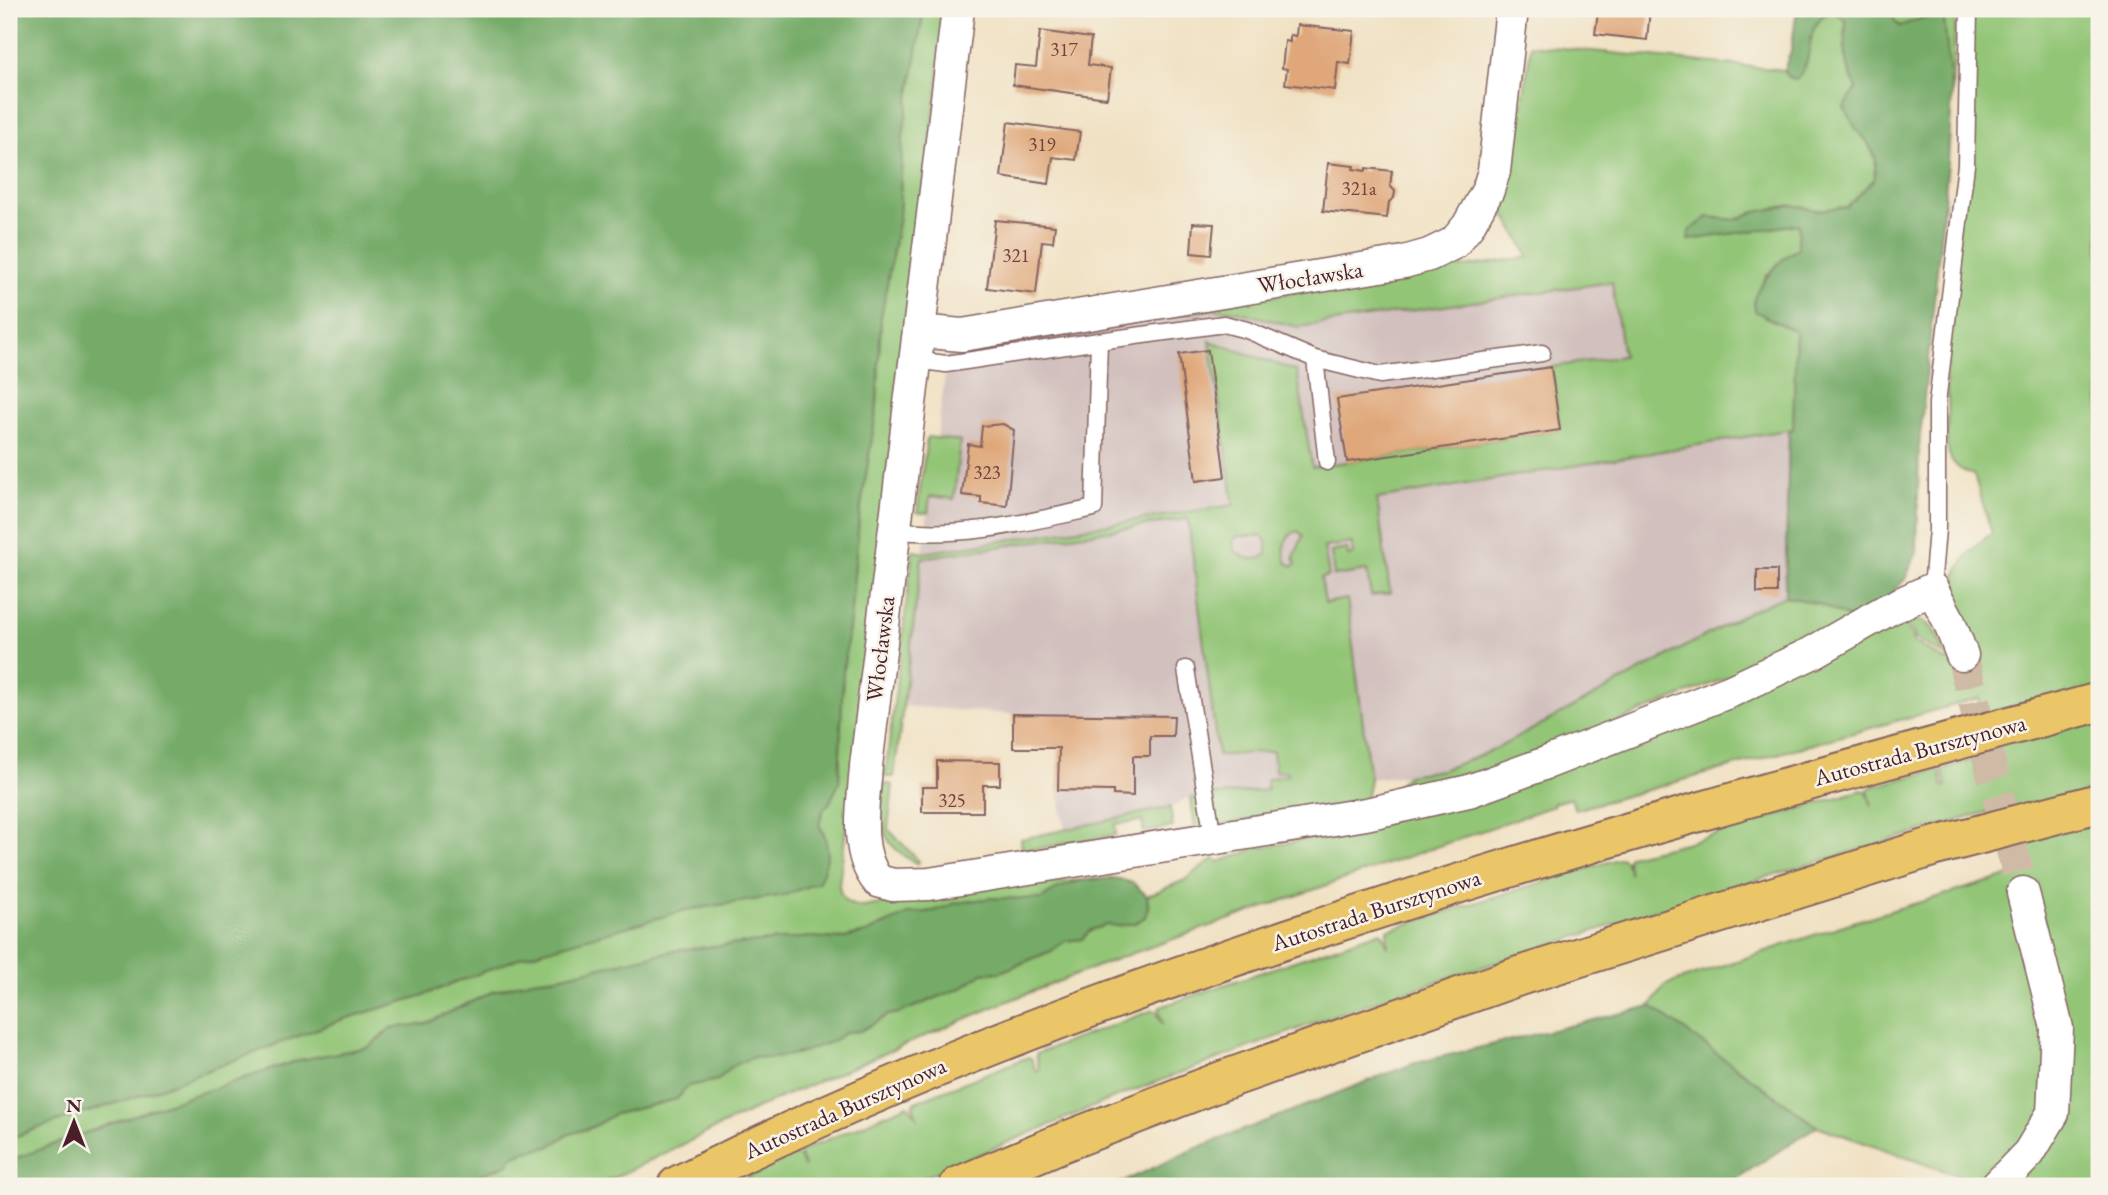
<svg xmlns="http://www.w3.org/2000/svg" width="2108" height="1195" viewBox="0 0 2108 1195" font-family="'EB Garamond',serif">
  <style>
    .industrial { fill: #d1c0bd }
    .green { fill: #92c576; stroke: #6e7250; stroke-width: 2; fill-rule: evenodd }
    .forest { fill: #75aa67; stroke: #606449; stroke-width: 2 }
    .building { fill: #dfa77a }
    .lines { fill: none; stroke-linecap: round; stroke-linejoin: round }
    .minor-tunnel { stroke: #cfbaa5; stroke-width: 32; stroke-dasharray: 32 16; stroke-linecap: butt }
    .service-casing { stroke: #846360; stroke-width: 19 }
    .minor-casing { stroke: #846360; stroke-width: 35 }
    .motorway-casing { stroke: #846360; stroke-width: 42 }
    .service { stroke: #fff; stroke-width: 16 }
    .minor { stroke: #fff; stroke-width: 32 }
    .motorway { stroke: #ebc669; stroke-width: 38 }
    .labels { text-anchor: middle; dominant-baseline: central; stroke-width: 5; stroke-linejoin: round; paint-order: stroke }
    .number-label { font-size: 19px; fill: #6f413f }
    .street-label { font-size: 23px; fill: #4a1f2b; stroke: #f7f3e8 }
  </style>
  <rect width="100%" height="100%" fill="#f7f3e8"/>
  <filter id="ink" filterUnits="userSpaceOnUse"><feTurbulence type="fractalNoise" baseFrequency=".0143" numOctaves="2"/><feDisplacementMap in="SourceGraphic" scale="14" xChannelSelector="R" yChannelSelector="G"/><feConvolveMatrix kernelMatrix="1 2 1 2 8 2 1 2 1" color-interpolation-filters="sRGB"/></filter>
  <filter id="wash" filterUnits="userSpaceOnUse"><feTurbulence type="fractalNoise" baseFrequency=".00686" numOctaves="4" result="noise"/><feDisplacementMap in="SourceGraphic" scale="28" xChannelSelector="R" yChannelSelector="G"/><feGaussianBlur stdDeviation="1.57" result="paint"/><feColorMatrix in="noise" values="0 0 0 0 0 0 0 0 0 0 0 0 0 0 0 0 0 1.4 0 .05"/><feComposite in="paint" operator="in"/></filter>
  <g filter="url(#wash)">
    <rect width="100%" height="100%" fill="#f0e1c3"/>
    <path class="industrial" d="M1688,240L1789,430L1785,596L1751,611L1538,727L1469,761L1442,770L1407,775L1191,798L1185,799L1176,806L1065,829L1058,790L1060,715L1013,714L904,706L948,349Z"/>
    <path class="green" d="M924,9H947L839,885C841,901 848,906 864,907L976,887L1083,880L1059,888L1041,899L992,898L956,903L934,911L908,914L866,933L840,939L811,937L677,950L558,977L532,980L492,992L425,1024L391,1028L369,1047L300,1060L157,1107L9,1161V1139L35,1129L147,1093L341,1020L421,996L523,956L686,910L785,895L825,836L818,824L823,810L830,802L839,783L843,671L850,621L859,519L877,406L881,317L899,217L903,135Z
      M1894,9H1956L1952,96L1943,19L1900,26L1894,20Z
      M1973,9H2099V1186H1987L1817,1126L1651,1006L1665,985L1853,922L2025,871L2007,806L1712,893L1346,1011L1119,1096L903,1186H728L794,1155L799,1157L805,1168L800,1156L801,1151L908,1105L918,1119L913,1106L915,1102L1028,1057L1031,1058L1036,1072L1039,1070L1036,1054L1153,1010L1156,1011L1163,1025L1159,1011L1160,1007L1379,932L1383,934L1388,948L1387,930L1621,858L1625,861L1630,874L1627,860L1629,856L1689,842L1862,790L1866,791L1872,806L1868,790L1870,787L1937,770L1940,771L1943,786H1946L1943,771L1944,768L1994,754L1979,698L1575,810L1571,798L1553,803V806L1119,958L998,1005L770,1102L597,1186H434L438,1184L452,1186L478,1174L497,1169L511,1158L525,1151L549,1147L567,1135L592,1127L615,1114L677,1099L688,1086L718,1080L732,1066L753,1057L775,1058L833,1041L846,1032L860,1031L888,1015L899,1013L963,987L982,973L1001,972L1051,951L1065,941L1082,939C1089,931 1096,926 1106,925C1118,923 1147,928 1148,908C1149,904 1147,900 1147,896L1185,880C1187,877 1211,861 1214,859L1219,862L1250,851L1253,846L1263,847L1369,829L1904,618L1913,641L1946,661L1967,655L1952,596C1955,589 1954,581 1957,573C1964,557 1978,543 1992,533L1974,475C1929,463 1956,419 1946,387Z
      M1834,11L1846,21L1844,47L1850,75L1857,88L1856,129L1867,141L1876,159L1874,179L1847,207L1816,210L1792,205L1751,213L1736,220L1708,217L1699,225L1689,240L1799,224L1798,250L1767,275L1754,299L1765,317L1796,331L1793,429L1377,499L1390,593L1371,596L1367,571L1334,576L1331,552L1347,549L1348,556L1353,555L1352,543L1324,547L1329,576L1321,578L1325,603L1347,599L1370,779L1366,801L1195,829L1191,798L1267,790V779L1288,775L1287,771L1275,772L1273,751L1218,756L1188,519L922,558L894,777H885L913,550L923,553L1234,505L1210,341L1297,371L1312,467L1560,430L1551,367L1623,356L1612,282L1298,327L1231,310H1211L948,349L1224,303L1529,257L1503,211L1502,205L1513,107L1522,108L1531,45L1784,70L1787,76L1805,67C1809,46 1809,17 1834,11ZM1298,531L1303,536L1294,557L1296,564L1293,566L1287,563C1282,550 1283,535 1298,531ZM1237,536H1262L1267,542V554C1254,563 1245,559 1234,550L1233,542Z
      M927,437L960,441L954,499L930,496L928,513L917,512Z
      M1785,596L1819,604L1853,620L1817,641L1493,772L1398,795L1397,785L1407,775L1442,770L1494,750L1751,611Z
      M1908,619C1933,619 1938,636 1946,656L1915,638Z
      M884,784L893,785L888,829L919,861L918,864C878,844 880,824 884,784Z
      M1170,807L1173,827L1144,832L1142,821L1115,824L1116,835L1022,851L1021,839Z"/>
    <path class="forest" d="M9,9H924L903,135L899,217L881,317L877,406L859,519L850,621L843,671L839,783L830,802L823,810L819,824C831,847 829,858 819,882L785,895L686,910L524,956L421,996L341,1020L147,1093L35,1129L9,1139Z
      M1797,9H1894V20L1900,26L1931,15L1944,19L1952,96L1948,163L1919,447L1917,552L1905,579L1889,597L1853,620L1819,604L1785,596L1789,430L1793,429L1796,332L1755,311C1755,307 1753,303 1754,299C1757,286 1785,252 1798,250L1799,224L1688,240L1689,231L1708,217L1736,220L1751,213L1792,205L1816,210L1847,207L1874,179L1876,159L1867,141L1856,129L1844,108L1857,88C1845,66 1844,45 1846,21L1834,11C1806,18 1814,45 1805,66C1803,71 1799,76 1796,80L1787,76L1784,70L1791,51Z
      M1115,878L1133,883L1147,896L1148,908L1145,917L1135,923L1118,926L1107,925L1091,930L1082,939L1065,941L1051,951L1000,972L982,973L963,987L899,1013L888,1015L860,1031L846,1032L833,1041L800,1053L775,1058L753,1057L732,1066L718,1080L688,1086L677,1099L615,1114L592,1127L567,1135L549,1147L525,1151L511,1158L508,1164L452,1186L438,1184L434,1186H9V1161L11,1160L157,1107L300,1060L369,1047L391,1028L425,1024L492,992L532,980L558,977L677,950L811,937L840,939L866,933L908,914L934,911L956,903L992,898L1041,899L1059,888L1083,880Z
      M1651,1006L1817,1126L1725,1186H1114L1197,1148L1412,1064Z"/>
    <g id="blocks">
      <path class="building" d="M1603,9H1650L1647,40L1595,34L1598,12H1602Z
        M1297,25L1354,31L1350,64L1338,62L1335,90L1285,84L1287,69L1282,68L1285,41L1290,42V35L1296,36Z
        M1040,31L1091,38L1088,65L1111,68L1107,98L1013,85L1015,65L1036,67Z
        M1008,122L1080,132L1076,160L1053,157L1049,184L1001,177Z
        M1328,163L1354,166L1353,169L1366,171V168L1392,171L1390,186L1395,191L1394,198L1389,202L1387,218L1323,211Z
        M995,220L1055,226L1053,242L1042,241L1036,294L987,288Z
        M1193,223L1214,224L1211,255L1191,253Z
        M1208,350L1225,477L1196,481L1179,354Z
        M1551,367L1560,430L1347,462L1337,399Z
        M1003,424L1014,430L1007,506L981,503V497L962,495L968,444L980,446L982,426Z
        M1757,570H1777V593H1757Z
        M1013,714L1174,716L1173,736H1150V756H1133V796L1113,795V791L1058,790L1059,748H1013Z
        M937,761L1000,762V785H983V812H922V787H937Z"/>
    </g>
  </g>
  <g filter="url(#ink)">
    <use href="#blocks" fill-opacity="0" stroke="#846360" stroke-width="2"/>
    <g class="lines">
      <path class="minor-tunnel" d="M1962,655L2023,893"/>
      <defs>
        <path id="service" d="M1099,341L1224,324L1247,330L1315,359L1327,462
          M1315,359L1380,375L1542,353
          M895,530C961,539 1029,522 1094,508L1099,341L946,364L915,360
          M1932,589L1937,529V403L1966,165L1969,9
          M1186,669L1213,838"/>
        <path id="minor" d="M958,9L866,766C864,802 853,850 878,881L893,885L929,884L1366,814L1469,791L1546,763L1731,691L1812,653L1887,610L1932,589L1948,619L1962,655
          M919,331L962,335L1404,262L1429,255L1454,243L1468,226L1488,190L1494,171L1512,9
          M1997,1186L2029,1153L2053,1113L2057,1028L2023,893"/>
        <path id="motorway" d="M677,1186C879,1083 1093,1003 1308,932C1569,845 1834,773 2099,702
          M959,1186L1061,1143L1224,1080L1519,976L1932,847L2099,803"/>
      </defs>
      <use href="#service" class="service-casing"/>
      <use href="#minor" class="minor-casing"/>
      <use href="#motorway" class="motorway-casing"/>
      <use href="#service" class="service"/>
      <use href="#minor" class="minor"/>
      <use href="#motorway" class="motorway"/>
    </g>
  </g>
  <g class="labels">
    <g class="number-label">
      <text x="1064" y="49">317</text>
      <text x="1042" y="144">319</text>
      <text x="1359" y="188">321a</text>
      <text x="1016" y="255">321</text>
      <text x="987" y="472">323</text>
      <text x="952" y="800">325</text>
    </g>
    <g class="street-label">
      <text transform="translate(1310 277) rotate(-9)">Włocławska</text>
      <text transform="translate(880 649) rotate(-83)">Włocławska</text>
      <text transform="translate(1920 750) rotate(-15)">Autostrada Bursztynowa</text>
      <text transform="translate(1376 910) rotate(-18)">Autostrada Bursztynowa</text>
      <text transform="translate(845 1108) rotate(-24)">Autostrada Bursztynowa</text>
    </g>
  </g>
  <rect width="2108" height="1195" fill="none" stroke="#f7f3e8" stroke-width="35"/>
  <g transform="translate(74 1122)" stroke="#f7f3e8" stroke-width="5" paint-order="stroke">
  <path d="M0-5L12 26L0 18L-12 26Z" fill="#4a1f2b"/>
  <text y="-10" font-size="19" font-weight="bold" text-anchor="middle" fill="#4a1f2b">N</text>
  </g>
</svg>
